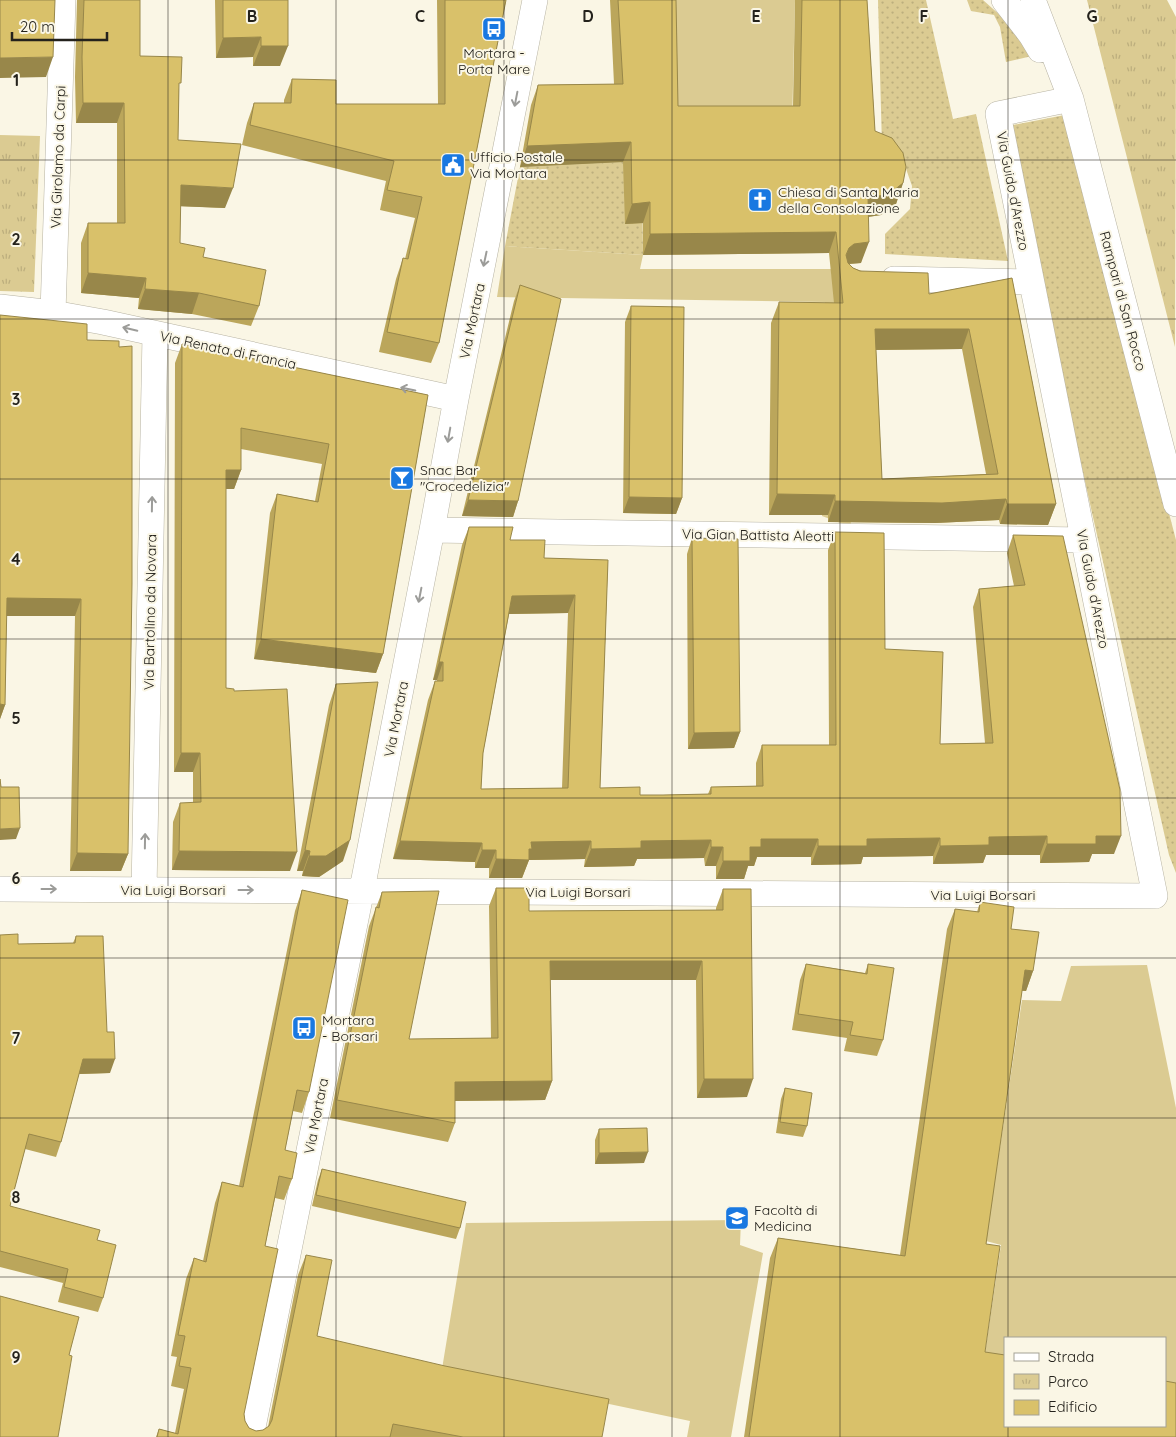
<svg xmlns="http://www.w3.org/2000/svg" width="1176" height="1437" viewBox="0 0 1176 1437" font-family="Quicksand,sans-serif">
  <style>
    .grass { fill: url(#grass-dots) }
    .park { fill: url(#park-tufts) }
    .garden { fill: #dbcb92 }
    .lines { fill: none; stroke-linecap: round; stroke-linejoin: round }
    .street-casing { stroke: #b7b3a3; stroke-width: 26 }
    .street { stroke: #fff; stroke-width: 25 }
    .wall { fill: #bba65b; fill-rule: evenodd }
    .shaded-wall { fill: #98874a }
    .building { fill: #d9c16a; stroke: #98874a; fill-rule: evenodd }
    .oneway { stroke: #9c9c99 }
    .grid { fill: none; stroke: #24221c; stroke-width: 1; stroke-opacity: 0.55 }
    .labels { text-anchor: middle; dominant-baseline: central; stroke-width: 4; stroke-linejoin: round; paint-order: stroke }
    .poi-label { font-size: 14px; fill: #24221c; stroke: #faf6e5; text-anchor: start }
    .street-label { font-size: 14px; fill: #24221c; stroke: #faf6e5 }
    .grid-label { font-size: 16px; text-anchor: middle; font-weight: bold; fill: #24221c; stroke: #faf6e5; stroke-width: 4; stroke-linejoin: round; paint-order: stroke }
  </style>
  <defs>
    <pattern id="grass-dots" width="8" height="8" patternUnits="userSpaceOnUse" patternTransform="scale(1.25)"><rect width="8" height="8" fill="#dbcb92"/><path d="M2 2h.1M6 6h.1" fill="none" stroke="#bcae7d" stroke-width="1.8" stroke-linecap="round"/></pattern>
    <pattern id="park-tufts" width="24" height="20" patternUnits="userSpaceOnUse" patternTransform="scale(1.25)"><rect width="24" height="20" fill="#dbcb92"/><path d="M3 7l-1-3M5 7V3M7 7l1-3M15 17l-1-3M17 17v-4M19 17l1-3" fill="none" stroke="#bcae7d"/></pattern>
  </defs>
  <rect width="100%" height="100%" fill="#faf6e5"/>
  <path class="grass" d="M878,0H926L953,119L976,114L1008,261L885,254V234L910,209L912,186L904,163L882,146Z
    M967,0H983L1011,25L1032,56L1006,62L1000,27L994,15L971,11Z
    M1065,115L1176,540V873L1169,855L1048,317L1008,126Z
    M642,161L643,255L505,246L520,167Z"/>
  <path class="park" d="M1087,0H1167L1176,17L1175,347Z
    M0,135L40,136L34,292L0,291Z"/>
  <path class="garden" d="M668,0H795L792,127H670Z
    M505,246L643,255L640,269H831L844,371L851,527L822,516L825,302L497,297Z
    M1147,965L1176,1108V1392L1165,1390V1338H1005V1364L984,1360L1001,1245L986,1241L1022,1000L1061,1001L1071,966Z
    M741,1220L740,1245L763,1253L731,1437H687L690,1421L442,1369L466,1223Z"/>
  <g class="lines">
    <defs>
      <path id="street" d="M1004,0L1031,35L1040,50
        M1033,0L1071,99L1176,504
        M894,279L1026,282
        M0,307L53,313L103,322L456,399
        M53,313L63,0
        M432,530L1083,540
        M0,889L1155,896L998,114L1071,99
        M144,890L155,335
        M251,1437L364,879L432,530L456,399L535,0"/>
    </defs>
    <use href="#street" class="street-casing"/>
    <use href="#street" class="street"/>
  </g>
  <path class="wall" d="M77,0H140V56L179,89L178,140L225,208L180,206V243L203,257L259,306L251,326L192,314L138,309L139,298L81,293V243L88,223H117V123H76L75,77Z
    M215,0H288L280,66H253V57L216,58Z
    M437,0H506L439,343L431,363L379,352L396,279L403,258L405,259L415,218L380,210L386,181L242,145L247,123L254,103H284V100L292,79L336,104H438Z
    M610,0H676L678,106H793L795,0H867L875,131L903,183L896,204L881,215L868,217L861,263L849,264L853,268L929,294L1012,278L1056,504L1048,525L1000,524L999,520L935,523L828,522V515H769L771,323L779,302L834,303L829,253L643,255V223L625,224L623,162L520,167L531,105L538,85L614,84ZM962,349L986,474L882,479L876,350Z
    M520,285L518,501L513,517L462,516L514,301Z
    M631,306L682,498L676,514L623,513L625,322Z
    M0,315L87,340L128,854L121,871H70L75,616H6L5,705L0,719Z
    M182,344L428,395L383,654L376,673L254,659L270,513L277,494L315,501L322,464L241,449V470L234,489H226V688L234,691L290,871L172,870L173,822L180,803H193V772H174L175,363Z
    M469,527L510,540L544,558L608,560L600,788L640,795H663L708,794L711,787L756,786V763L762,745H829L828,550L835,532L885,649L940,744L985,743L973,607L979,589L1014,586L1007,553L1013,535L1114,854H1092L1089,862L1040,863V855H986L983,863L933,864V856L863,857L861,864L811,865V857H757L754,866H748L744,879H716V866H705L704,858L637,859L634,866L584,867L585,859L529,860L522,878H489V868H475V862L393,859L428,700L435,681H437V680H433L462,545ZM568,613L562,788L481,789L483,753L509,614Z
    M692,538L740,732L734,748L688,749L687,554Z
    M336,684L343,861L319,877L302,876L303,871H297L329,705Z
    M496,888L529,911L716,910V908L723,889L747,1097L697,1098L696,980H550L552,1081L545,1100L455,1101V1123L448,1142L330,1118L369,926L382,892L409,1039L491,1038L489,906Z
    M302,890L309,1092L302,1113L293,1111L285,1150L292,1179L284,1200L275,1198L265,1246L244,1414L245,1421L249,1428L256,1431L263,1430L268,1427L298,1275L306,1255L317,1336L602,1437H156L159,1429L175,1433L184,1389L171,1386L177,1357L171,1356L186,1279L194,1258L203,1261L215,1203L222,1182L239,1186L295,911Z
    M980,902L1011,929L1033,971L1026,991H1022L986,1244L985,1352L1176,1437H744L770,1258L778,1238L900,1255L947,929L955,909L977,912Z
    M0,935L18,944L73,943L76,936L107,1032L110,1073L79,1074L61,1142L56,1157L25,1149L10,1206L97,1240L103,1298L98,1312L58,1302L63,1283L0,1267Z
    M806,964L865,973L868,964L883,1040L877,1056L844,1051L847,1038L792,1030L800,980Z
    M785,1088L807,1126L803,1137L776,1133L781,1099Z
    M599,1129L644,1163L595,1164V1140Z
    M322,1169L460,1228L456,1239L312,1206L318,1180Z"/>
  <path class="shaded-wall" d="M261,37L253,57L216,58L223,38Z
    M261,46H288L280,66H253Z
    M53,57L46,77L0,78V58Z
    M83,103H124L117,123H76Z
    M631,142L623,162L520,167L527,146Z
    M903,183L896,204L881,215L860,218L868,197Z
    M181,185L233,188L225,208L174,206Z
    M650,202L643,223L625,224L632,204Z
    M836,232L829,253L643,255L650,234Z
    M869,242L861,263L847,264L841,269L849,248L854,244Z
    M88,273L146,278L139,298L81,293Z
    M145,289L199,293L192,314L138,309Z
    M875,329H969L962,349L868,350Z
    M226,470H241L234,489H219Z
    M777,494L835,495L828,515H769Z
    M629,497L682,498L676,514L623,513Z
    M1006,499L999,520L935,523L828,522L835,501Z
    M468,500L518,501L513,517L462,516Z
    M1007,504H1056L1048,525L1000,524Z
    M575,595L568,613L506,614L512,596Z
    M7,598L81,599L75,616H0Z
    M261,639L383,654L376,673L254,659Z
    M439,662H443L437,680H433Z
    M0,704L5,705L0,719Z
    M740,732L734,748L688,749L694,733Z
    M181,753H200L193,772H174Z
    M20,828L16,839L0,840V829Z
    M1047,836L1040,855H986L983,863L933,864L940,846L989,837Z
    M1096,836H1121L1114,854H1092L1089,862L1040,863L1047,844Z
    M940,838L933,856L863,857L861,864L811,865L818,846L867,839Z
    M761,839H818L811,857H757L754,866H748L744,879H716L723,861L750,847Z
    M350,840L343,861L319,877L302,876L309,856Z
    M711,840L704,858L637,859L634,866L584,867L591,849L641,841Z
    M400,841L482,843L475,862L393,859Z
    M591,841L585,859L529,860L522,878H489L496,859L531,842Z
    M711,847H723L716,866H705Z
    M305,850L310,851L303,871H297Z
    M482,850H496L489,868H475Z
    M179,851L297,852L290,871L172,870Z
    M77,853L128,854L121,871H70Z
    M550,961H702L696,980H543Z
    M1025,970L1033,971L1026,991L1018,990Z
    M83,1059H115L110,1073L78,1074Z
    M704,1079H753L747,1097L697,1098Z
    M552,1081L545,1100L448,1101L455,1082Z
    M648,1152L644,1163L595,1164L599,1153Z"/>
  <path class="building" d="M0,0H55L53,57L0,58Z
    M84,0H140V56L182,57L181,83H179L178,140L241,144L233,188L181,185L180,243L205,248L203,257L266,270L259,306L199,293L145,289L146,278L88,273V223H125L124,103H83L82,57Z
    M223,0H288V46H261V37L223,38Z
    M445,0H506L439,343L387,332L403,258L408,259L422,197L387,190L394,161L250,125L254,103H291L292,79L336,80V104H445Z
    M618,0H676L678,106H800L802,0H867L875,131L892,138L903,153L906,167L903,183L888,195L868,197L869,242L854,244L849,248L846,255L848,263L853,268L860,271L928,273L929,294L1012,278L1056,504H1007L1006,499L942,503L835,501V495L777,494L779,302L843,303L836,232L650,234V202L632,204L631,142L527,146L538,85L623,84ZM875,329H969L998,474L882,479Z
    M520,285L561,299L518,501L468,500Z
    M631,306L684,307L682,498L629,497Z
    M0,315L87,324V340L119,341V347L132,346V583L128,854L77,853L81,599L7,598L5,705L0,704Z
    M182,344L428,395L383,654L261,639L277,494L318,502L329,444L241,428V470H226V688L234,689V691L287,689L297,852L179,851L180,803L201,802L200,753H181Z
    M469,527H513L510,540H545L544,558L608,560L600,788L640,787V795H663L711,794V787L763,786L762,745H836L835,532L884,533L885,649L943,652L940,744L993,743L979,589L1025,585L1013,535L1063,536L1120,790L1121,836H1096V844H1047V836L989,837V845L940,846V838L867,839V846H818V839H761V847H750V861H723V847H711V840L641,841V848L591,849V841L531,842L532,849H529V860L496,859V850H482V843L400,841L435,681H443V662H439ZM575,595L568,788L481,789L483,753L512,596Z
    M692,538L738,539L740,732L694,733Z
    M378,682L350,840L326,856H309L310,851L305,850L336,684Z
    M0,779L1,787H19L20,828L0,829Z
    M496,888H529V911L723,910V889H751L753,1079H704L702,961H550L552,1081L455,1082V1123L337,1100L376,907L379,908L382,892L439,891L409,1039L498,1038Z
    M302,890L348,900L309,1092L297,1090L285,1150L297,1153L292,1179L279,1176L265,1246L278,1249L244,1414L245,1421L249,1428L256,1431L263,1430L269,1426L272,1420L306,1255L332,1260L317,1336L445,1366L609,1399L602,1437H463L393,1424L390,1437H157L159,1429L178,1434L191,1368L179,1366L185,1336L178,1335L194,1258L206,1262L222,1182L243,1187Z
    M980,902L1014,907L1011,929L1039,932L1033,971L1025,970L986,1244L1000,1246L985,1352L1005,1355V1426H1165V1381L1176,1383V1437H749L778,1238L905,1256L955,909L979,912Z
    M18,934V944L75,943L76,936H103L107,1032H114L115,1059H83L61,1142L29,1134L10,1206L100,1230L97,1240L116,1245L103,1298L64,1287L68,1269L0,1251V935Z
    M806,964L867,974L868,964L894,968L883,1040L850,1035L853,1022L798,1014Z
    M785,1088L812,1093L807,1126L780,1122Z
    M647,1128L648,1152L599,1153V1129Z
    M322,1169L466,1202L460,1228L316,1195Z
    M0,1296L79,1317L69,1355L72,1356L58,1437H0Z"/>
  <defs><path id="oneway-shaft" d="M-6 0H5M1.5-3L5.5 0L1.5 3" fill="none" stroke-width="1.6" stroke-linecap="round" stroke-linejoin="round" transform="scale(1.25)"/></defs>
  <g class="oneway">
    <use href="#oneway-shaft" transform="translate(516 99) rotate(101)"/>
    <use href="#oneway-shaft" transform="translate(485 259) rotate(102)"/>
    <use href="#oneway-shaft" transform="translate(130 329) rotate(-167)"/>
    <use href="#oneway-shaft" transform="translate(408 389) rotate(-168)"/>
    <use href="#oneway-shaft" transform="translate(449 435) rotate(100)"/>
    <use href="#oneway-shaft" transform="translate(152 504) rotate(-89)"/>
    <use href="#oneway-shaft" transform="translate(420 595) rotate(101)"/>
    <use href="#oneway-shaft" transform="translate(145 841) rotate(-89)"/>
    <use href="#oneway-shaft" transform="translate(49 889)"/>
    <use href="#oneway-shaft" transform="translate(246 890)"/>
  </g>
  <path class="grid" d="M168,0V1437M336,0V1437M504,0V1437M672,0V1437M840,0V1437M1008,0V1338M0,160H1176M0,319H1176M0,479H1176M0,639H1176M0,798H1176M0,958H1176M0,1118H1176M0,1277H1176M1008,1426V1437"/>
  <defs>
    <symbol id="bus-square" viewBox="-11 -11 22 22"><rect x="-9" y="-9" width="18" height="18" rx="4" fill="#1978e1" stroke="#faf6e5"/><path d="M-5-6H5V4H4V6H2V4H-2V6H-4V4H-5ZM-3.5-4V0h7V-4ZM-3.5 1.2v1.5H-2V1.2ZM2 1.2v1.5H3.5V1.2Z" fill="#fff"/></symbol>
    <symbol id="civic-square" viewBox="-11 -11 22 22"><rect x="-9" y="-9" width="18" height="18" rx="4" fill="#1978e1" stroke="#faf6e5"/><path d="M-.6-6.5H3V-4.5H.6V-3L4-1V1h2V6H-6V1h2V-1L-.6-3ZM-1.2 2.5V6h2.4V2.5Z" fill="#fff"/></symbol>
    <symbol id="church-square" viewBox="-11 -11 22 22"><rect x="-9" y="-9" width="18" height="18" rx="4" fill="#1978e1" stroke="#faf6e5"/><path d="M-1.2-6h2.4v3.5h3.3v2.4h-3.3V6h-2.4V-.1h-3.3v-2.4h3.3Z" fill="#fff"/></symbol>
    <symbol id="bar-square" viewBox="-11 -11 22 22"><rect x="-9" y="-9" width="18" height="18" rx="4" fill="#1978e1" stroke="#faf6e5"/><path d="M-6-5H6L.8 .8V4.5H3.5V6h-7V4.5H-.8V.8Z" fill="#fff"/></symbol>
    <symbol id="university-square" viewBox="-11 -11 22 22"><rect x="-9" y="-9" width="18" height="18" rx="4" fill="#1978e1" stroke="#faf6e5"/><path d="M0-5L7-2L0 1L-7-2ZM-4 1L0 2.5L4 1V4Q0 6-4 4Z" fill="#fff"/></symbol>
  </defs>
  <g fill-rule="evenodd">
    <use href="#bus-square" x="480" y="15" width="28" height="28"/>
    <use href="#civic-square" x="439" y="151" width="28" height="28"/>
    <use href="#church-square" x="746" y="186" width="28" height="28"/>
    <use href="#bar-square" x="388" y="464" width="28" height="28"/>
    <use href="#bus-square" x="290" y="1014" width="28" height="28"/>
    <use href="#university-square" x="723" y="1204" width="28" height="28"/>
  </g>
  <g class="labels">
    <g class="poi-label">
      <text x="494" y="53" text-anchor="middle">Mortara -<tspan x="494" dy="16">Porta Mare</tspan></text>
      <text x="470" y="157">Ufficio Postale<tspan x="470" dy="16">Via Mortara</tspan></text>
      <text x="778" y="192">Chiesa di Santa Maria<tspan x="778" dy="16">della Consolazione</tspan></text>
      <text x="420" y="470">Snac Bar<tspan x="420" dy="16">"Crocedelizia"</tspan></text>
      <text x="322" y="1020">Mortara<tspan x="322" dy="16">- Borsari</tspan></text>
      <text x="754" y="1210">Facoltà di<tspan x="754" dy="16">Medicina</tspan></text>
    </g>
    <g class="street-label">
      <text transform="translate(58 157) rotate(-88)">Via Girolamo da Carpi</text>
      <text transform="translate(1013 191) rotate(79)">Via Guido d'Arezzo</text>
      <text transform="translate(1123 301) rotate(75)">Rampari di San Rocco</text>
      <text transform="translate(472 321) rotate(-78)">Via Mortara</text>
      <text transform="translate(228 350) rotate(12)">Via Renata di Francia</text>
      <text transform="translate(758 535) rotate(1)">Via Gian Battista Aleotti</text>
      <text transform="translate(1093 589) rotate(79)">Via Guido d'Arezzo</text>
      <text transform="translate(150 612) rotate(-89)">Via Bartolino da Novara</text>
      <text transform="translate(396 719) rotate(-79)">Via Mortara</text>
      <text x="173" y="890">Via Luigi Borsari</text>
      <text x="578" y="892">Via Luigi Borsari</text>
      <text x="983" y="895">Via Luigi Borsari</text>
      <text transform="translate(316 1116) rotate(-79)">Via Mortara</text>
    </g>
  </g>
  <g class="grid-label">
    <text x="252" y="22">B</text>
    <text x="420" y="22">C</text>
    <text x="588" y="22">D</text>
    <text x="756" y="22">E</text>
    <text x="924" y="22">F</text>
    <text x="1092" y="22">G</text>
    <text x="16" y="86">1</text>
    <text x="16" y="245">2</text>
    <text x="16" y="405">3</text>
    <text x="16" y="565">4</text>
    <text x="16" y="724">5</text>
    <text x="16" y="884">6</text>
    <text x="16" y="1044">7</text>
    <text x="16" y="1203">8</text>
    <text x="16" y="1363">9</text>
  </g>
  <rect x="1004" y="1337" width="162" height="90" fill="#faf6e5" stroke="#a4a195"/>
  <rect x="1014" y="1353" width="25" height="8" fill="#ffffff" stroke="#a4a195"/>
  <text x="1048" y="1362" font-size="15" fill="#24221c">Strada</text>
  <rect x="1014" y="1374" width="25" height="15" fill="url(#park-tufts)" stroke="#a4a195"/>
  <text x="1048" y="1387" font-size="15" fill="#24221c">Parco</text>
  <rect x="1014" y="1400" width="25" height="15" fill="#d9c16a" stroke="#a4a195"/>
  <text x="1048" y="1412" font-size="15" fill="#24221c">Edificio</text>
  <path d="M12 32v8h95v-8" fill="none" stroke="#24221c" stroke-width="2.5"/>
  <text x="20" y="32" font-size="15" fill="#24221c" stroke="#faf6e5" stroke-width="4" paint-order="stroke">20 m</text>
</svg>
